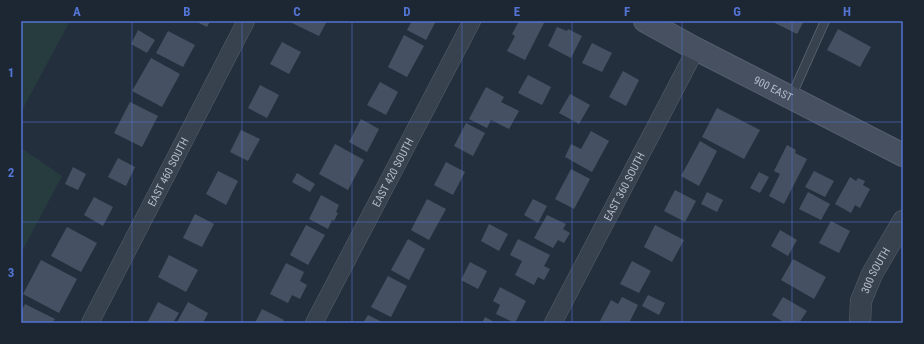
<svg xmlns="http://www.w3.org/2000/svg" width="924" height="344" viewBox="0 0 924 344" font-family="'Roboto Condensed',sans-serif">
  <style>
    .green { fill: #263c3f }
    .building { fill: #455162 }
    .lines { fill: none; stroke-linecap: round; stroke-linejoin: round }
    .service-casing { stroke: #565f6c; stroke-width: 10 }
    .minor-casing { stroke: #565f6c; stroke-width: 18 }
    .tertiary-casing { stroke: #565f6c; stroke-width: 22 }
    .secondary-casing { stroke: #565f6c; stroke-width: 24 }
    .service { stroke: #38414e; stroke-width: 8 }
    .minor { stroke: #38414e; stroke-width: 17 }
    .tertiary { stroke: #38414e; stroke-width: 21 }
    .secondary { stroke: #465061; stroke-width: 22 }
    .grid { fill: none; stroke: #5274d3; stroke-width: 1; stroke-opacity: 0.55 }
    .labels { text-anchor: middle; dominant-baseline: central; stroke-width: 3; stroke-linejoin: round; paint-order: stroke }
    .street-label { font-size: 11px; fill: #b4bcc9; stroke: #1d2633 }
    .neatline { fill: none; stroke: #5274d3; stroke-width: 1.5 }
    .grid-label { font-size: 13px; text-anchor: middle; font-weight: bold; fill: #5274d3 }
  </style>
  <rect width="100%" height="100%" fill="#242f3e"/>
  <path class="green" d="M21,21H70L21,112Z
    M21,148L62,176L21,253Z"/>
  <path class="building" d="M195,21H210L207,27Z
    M293,21H327L319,36L292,23Z
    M412,21H436L426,40L407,30Z
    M519,21H540L544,23L525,60L507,51L515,36L512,34Z
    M771,21H804L797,34Z
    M557,27L567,31L568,29L582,36L571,58L548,46Z
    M838,29L871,47L860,67L827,50Z
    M138,30L155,40L147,53L131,44Z
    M168,31L195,45L183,67L156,53Z
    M404,35L424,46L407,77L388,67Z
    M282,42L301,52L289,74L270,64Z
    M592,43L612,53L602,72L582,63Z
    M151,58L180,74L162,107L132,91Z
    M623,71L639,80L626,106L609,97Z
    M528,75L551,87L542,105L518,93Z
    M380,82L398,92L386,115L367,105Z
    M260,85L279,95L267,118L248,108Z
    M486,87L504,97L501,102L519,111L509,129L491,120L487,128L469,119Z
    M570,94L590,105L579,124L559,113Z
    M130,102L158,116L142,147L114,133Z
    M717,108L760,130L744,159L702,137Z
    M361,119L379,129L367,152L349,142Z
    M466,123L485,133L473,156L454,146Z
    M241,130L260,139L248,161L230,152Z
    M591,131L609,141L592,172L565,157L571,144L581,149Z
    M700,141L717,151L699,186L681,176Z
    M335,144L364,160L348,190L319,174Z
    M787,145L796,150L795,153L807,159L784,204L769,196L780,174L774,171Z
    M118,158L135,167L126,186L108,177Z
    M446,162L465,172L453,195L434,185Z
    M73,167L86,174L78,190L65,184Z
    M571,169L590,179L574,209L555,199Z
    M218,171L238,181L226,205L206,194Z
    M814,171L834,181L825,197L805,187Z
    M759,172L769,177L760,193L750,188Z
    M297,173L315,184L310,192L292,182Z
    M850,177L856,181L858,178L865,181L863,185L870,189L860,208L855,205L851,213L835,204Z
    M675,190L696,201L685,222L664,211Z
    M707,192L723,200L717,212L701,204Z
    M808,192L830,204L821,220L799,209Z
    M321,195L339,205L336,212L338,213L334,221L332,220L328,229L309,219Z
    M94,197L113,207L103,226L84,215Z
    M427,199L446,209L429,240L411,230Z
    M533,199L547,206L538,223L524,215Z
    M195,214L214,224L202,247L183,238Z
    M547,215L566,224L563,229L570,233L564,243L558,240L553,248L534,238Z
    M831,221L850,231L839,253L819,243Z
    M489,224L508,234L499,251L481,241Z
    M306,225L325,235L308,265L290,255Z
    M655,225L684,240L672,262L644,247Z
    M67,227L97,243L81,272L51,256Z
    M780,230L797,240L788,256L771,246Z
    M408,239L425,249L409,280L391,270Z
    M518,239L550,255L544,266L550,269L544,280L538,277L534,285L515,275L522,261L510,255Z
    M169,255L198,270L186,292L158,277Z
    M793,259L826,277L814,299L781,280Z
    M41,260L77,279L59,313L23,294Z
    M632,261L651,271L639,293L620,284Z
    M470,262L487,271L478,289L461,280Z
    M286,263L304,272L300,281L307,285L300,299L292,295L288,303L270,294Z
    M388,276L407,286L391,317L371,307Z
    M500,287L526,301L515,323L496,314L500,305L493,301Z
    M648,295L665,303L659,315L642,306Z
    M622,297L638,305L629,323H599L611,300L618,304Z
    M783,297L807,311L799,323H785L772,315Z
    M158,302L179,313L173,323H147Z
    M188,302L208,313L203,323L177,322Z
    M25,304L55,319L52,323H21V312Z
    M262,309L284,320L282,323H255Z
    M368,315L384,323H363Z
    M485,317L496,323H482Z"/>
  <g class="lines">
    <defs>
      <path id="service" d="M791,97L825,21"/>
      <g id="minor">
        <path id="s1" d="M90,323L246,21"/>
        <path id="s2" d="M314,323L472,21"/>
        <path id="s3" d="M553,323L696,49"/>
      </g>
      <g id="tertiary">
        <path id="s4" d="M860,323L861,301L872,274L903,221"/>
      </g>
      <g id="secondary">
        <path id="s5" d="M645,21L696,49L903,155"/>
      </g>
    </defs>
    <use href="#service" class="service-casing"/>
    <use href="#minor" class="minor-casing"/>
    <use href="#tertiary" class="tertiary-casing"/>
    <use href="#secondary" class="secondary-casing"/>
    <use href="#service" class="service"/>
    <use href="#minor" class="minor"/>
    <use href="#tertiary" class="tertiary"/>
    <use href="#secondary" class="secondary"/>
  </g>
  <path class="grid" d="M132,21V323M242,21V323M352,21V323M462,21V323M572,21V323M682,21V323M792,21V323M21,122H903M21,222H903"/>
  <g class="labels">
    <g class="street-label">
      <text stroke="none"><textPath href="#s5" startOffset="145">900 EAST</textPath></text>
      <text stroke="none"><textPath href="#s1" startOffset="170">EAST 460 SOUTH</textPath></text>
      <text stroke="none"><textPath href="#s2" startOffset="170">EAST 420 SOUTH</textPath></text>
      <text stroke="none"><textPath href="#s3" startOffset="154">EAST 360 SOUTH</textPath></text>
      <text stroke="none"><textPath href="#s4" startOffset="56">300 SOUTH</textPath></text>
    </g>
  </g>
  <rect width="924" height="344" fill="none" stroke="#1d2633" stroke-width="44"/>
  <rect x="22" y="22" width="880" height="300" class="neatline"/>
  <g class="grid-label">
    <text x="77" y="16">A</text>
    <text x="187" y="16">B</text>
    <text x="297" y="16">C</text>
    <text x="407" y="16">D</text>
    <text x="517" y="16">E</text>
    <text x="627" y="16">F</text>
    <text x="737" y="16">G</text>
    <text x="847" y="16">H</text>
    <text x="11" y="77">1</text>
    <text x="11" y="177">2</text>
    <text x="11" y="277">3</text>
  </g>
</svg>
